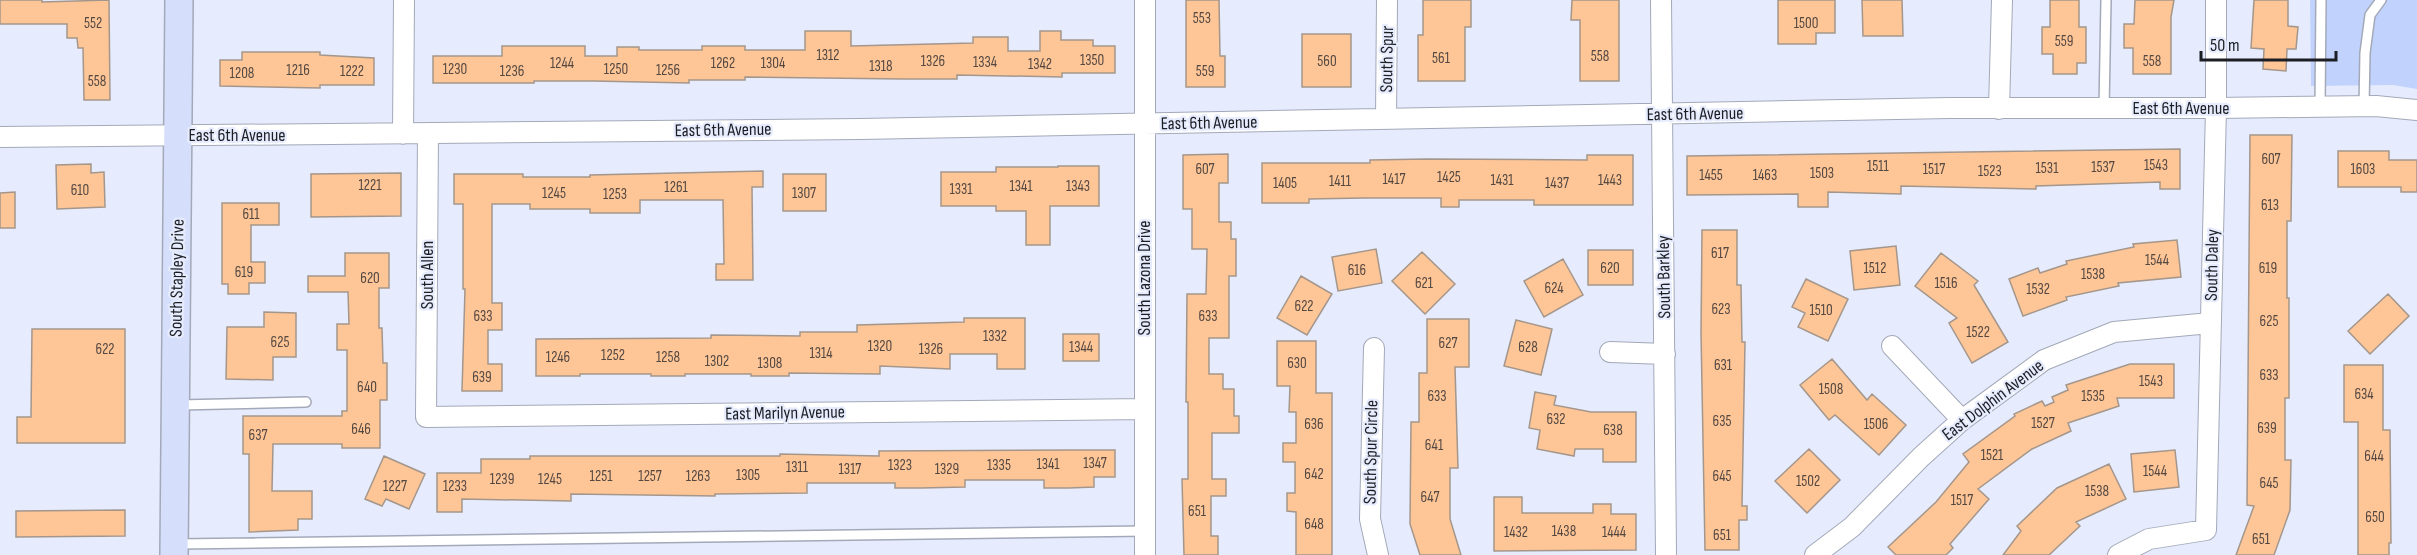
<svg xmlns="http://www.w3.org/2000/svg" width="2417" height="555" viewBox="0 0 2417 555" font-family="'Sofia Sans Condensed',sans-serif">
  <style>
    .green { fill: #c1d3fd }
    .building { fill: #fec597; stroke: #a4968b; stroke-width: 1.5 }
    .lines { fill: none; stroke-linecap: round; stroke-linejoin: round }
    .lane-casing { stroke: #a3a9b8; stroke-width: 12 }
    .street-casing { stroke: #a3a9b8; stroke-width: 22 }
    .secondary-casing { stroke: #a3a9b8; stroke-width: 30 }
    .lane { stroke: #fff; stroke-width: 9 }
    .street { stroke: #fff; stroke-width: 20 }
    .secondary { stroke: #d5dffb; stroke-width: 27 }
    .labels { text-anchor: middle; dominant-baseline: central; stroke-width: 4.5; stroke-linejoin: round; paint-order: stroke }
    .number-label { font-size: 15px; fill: #544841 }
    .street-label { font-size: 18px; fill: #1c1e24; stroke: #e6ecfd }
  </style>
  <rect width="100%" height="100%" fill="#e6ecfd"/>
  <path class="green" d="M2310,0H2417V89L2393,85L2311,86Z"/>
  <path class="building" d="M0,0H42V2L109,0L110,100H84L83,48H78L77,38H67V24H0Z
    M1186,0H1219L1220,56H1225V87H1186Z
    M1423,0H1471V27H1465V81H1418V35H1423Z
    M1572,0H1619V81H1580V20H1571Z
    M1778,0H1835V33H1816V44H1778Z
    M1862,0H1902L1903,36H1863Z
    M2050,0H2079V27H2086V63H2077V74H2053V54H2042V27H2050Z
    M2135,0H2174L2171,17V74H2133V48H2124V24H2134Z
    M2254,0H2288V26L2298,27L2296,49H2287L2286,71L2263,69L2264,49L2251,48Z
    M805,31H851V46L973,43V37H1008V51H1040V31H1061V40H1093V46H1115V73H1062V77L957,75V79H902L745,77V80H689V83L593,81H534V83H433V56H502V46H585V56H617V47H639V50H702V46H745V50H805Z
    M1302,34H1351V87H1302Z
    M242,52H320V55L374,58V85H320V88L220,86V60H242Z
    M2250,135H2292L2291,221H2287V298H2289V398H2285V460H2291L2290,510L2274,555H2236L2254,506L2247,505Z
    M2180,149V189H2160V182L2036,186V189L1901,186V194L1828,192V207H1798V194L1687,195V156Z
    M2338,151H2389V160H2417V192H2401V187H2338Z
    M1228,154V183H1219V222H1231V239H1236V276H1229V338H1209V374H1223V389H1234V416H1239V433H1212V479H1226V496H1211V536H1218V555H1184L1182,479H1188V402H1186L1187,294H1206L1207,249H1192V209H1183V155Z
    M1587,155H1633V205H1534V200H1459V207H1441V198H1364L1309,199V203H1262V163H1370V160L1427,159L1587,160Z
    M91,164V173L104,172L105,207L57,209L56,165Z
    M1058,166H1099V206H1050V245H1026V211H996V206H941V172H996V167H1058Z
    M763,171V187H752L753,280H716V264H724L723,200H640V213H590V209H530V204H492V303H502V330H488V364H502V391H462L465,289H463V204H454V174H523V177H590V175Z
    M401,173V216L311,217V174Z
    M783,174H826V211H783Z
    M15,192V228H0V193Z
    M222,203H279V225H251V262H265V283H249V294H228V284H222Z
    M1702,230H1737V285H1741L1742,342H1745L1742,506H1747V520H1739V550H1705L1701,333Z
    M2177,240L2181,277L2118,283L2119,286L2066,297L2067,300L2023,316L2009,279L2038,268L2040,273L2067,264L2066,261L2134,247L2133,244Z
    M1896,246L1900,285L1854,290L1850,251Z
    M1376,249L1382,283L1338,291L1332,257Z
    M1588,250H1633V285H1588Z
    M1422,252L1455,284L1425,314L1392,281Z
    M345,253H389V288H379V328H382L383,363H387V400H380V448H342V444H273L272,491H312V519H298V530L249,532V454H243V416H342V411H347V350H337V324H349L348,292H308V276H345Z
    M1941,253L1978,281L1974,285L2008,342L1972,363L1949,323L1957,318L1915,286Z
    M1563,259L1583,295L1544,317L1524,281Z
    M1301,276L1332,294L1307,335L1277,318Z
    M1806,279L1848,299L1828,341L1798,327L1805,313L1792,307Z
    M2388,294L2409,316L2370,354L2348,331Z
    M264,312L296,313V357H273V380L226,379L227,327H264Z
    M964,318H1025V369H997V354H950V369L880,366V374L789,373V376H751V374H685V376H651V374H580V376H536V339L711,338V335L800,336V332H857V325L964,322Z
    M1427,319H1469V367H1455L1458,468H1450V519L1461,555H1420L1410,524L1411,422H1419V373H1427Z
    M1516,320L1552,329L1541,375L1504,366Z
    M32,329H125V443H17V417H31Z
    M1063,334H1099V361H1063Z
    M1277,341H1316V393H1332V555H1296V512L1287,511V493H1295V462H1283V443H1296V412H1289L1290,386H1277Z
    M1832,359L1867,400L1872,394L1906,425L1879,455L1835,415L1829,420L1800,385Z
    M2130,364H2174V398H2117L2119,406L2068,423L2071,431L2032,449L1978,489L1989,499L1950,544L1953,548L1946,555H1896L1888,547L1936,502L1969,462L1963,454L2015,416L2014,414L2042,401L2045,406L2054,402L2052,397L2068,390L2066,385Z
    M2344,365H2383V430H2390L2391,543H2389V555H2358V422H2344Z
    M1535,392L1556,396L1554,405L1591,412H1636V462H1603V449H1575L1574,456L1537,449L1540,430L1529,428Z
    M1809,449L1840,480L1807,513L1775,481Z
    M1075,450H1115V477H1094V487L1069,488H1044V480H965V487L921,488H895V483H807V493L715,494V496L571,494V501L462,499V512H437V473H481V459H530V456H780V454L879,456V451Z
    M2175,450L2179,487L2134,492L2131,454Z
    M384,456L425,474L409,509L386,499L382,506L365,499Z
    M2109,464L2126,499L2076,522L2080,526L2049,555H2003L2021,531L2017,526L2057,488Z
    M1494,497H1522V513H1593V504H1611V514H1636V550L1494,551Z
    M125,510V536L16,537V511Z"/>
  <g class="lines">
    <defs>
      <path id="lane" d="M2364,106L2365,53L2370,15L2381,0
        M2320,107L2321,0
        M2104,109L2106,0
        M179,405L306,402
        M177,544L1146,531"/>
      <path id="street" d="M1145,0V555
        M1661,0L1666,555
        M1999,109L2002,0
        M1386,119L1387,0
        M428,133L426,417L1145,409
        M403,134L404,0
        M0,137L860,129L1949,108H2216L2376,106L2417,110
        M1892,346L1962,420
        M1374,348L1370,519L1378,555
        M1610,352L1665,354
        M1815,555L1852,527L1921,457L1962,420L2044,360L2114,332L2210,323
        M2118,555L2149,539L2206,530L2216,108V0"/>
      <path id="secondary" d="M174,555L179,0"/>
    </defs>
    <use href="#lane" class="lane-casing"/>
    <use href="#street" class="street-casing"/>
    <use href="#secondary" class="secondary-casing"/>
    <use href="#lane" class="lane"/>
    <use href="#street" class="street"/>
    <use href="#secondary" class="secondary"/>
  </g>
  <g class="labels">
    <g class="number-label">
      <text x="1202" y="18">553</text>
      <text x="93" y="23">552</text>
      <text x="1806" y="23">1500</text>
      <text x="2064" y="41">559</text>
      <text x="828" y="55">1312</text>
      <text x="1600" y="56">558</text>
      <text x="1441" y="58">561</text>
      <text x="1092" y="60">1350</text>
      <text x="933" y="61">1326</text>
      <text x="1327" y="61">560</text>
      <text x="2152" y="61">558</text>
      <text x="985" y="62">1334</text>
      <text x="562" y="63">1244</text>
      <text x="723" y="63">1262</text>
      <text x="773" y="63">1304</text>
      <text x="1040" y="64">1342</text>
      <text x="881" y="66">1318</text>
      <text x="455" y="69">1230</text>
      <text x="616" y="69">1250</text>
      <text x="298" y="70">1216</text>
      <text x="668" y="70">1256</text>
      <text x="352" y="71">1222</text>
      <text x="512" y="71">1236</text>
      <text x="1205" y="71">559</text>
      <text x="242" y="73">1208</text>
      <text x="97" y="81">558</text>
      <text x="2271" y="159">607</text>
      <text x="2156" y="165">1543</text>
      <text x="1878" y="166">1511</text>
      <text x="2103" y="167">1537</text>
      <text x="2047" y="168">1531</text>
      <text x="1205" y="169">607</text>
      <text x="1934" y="169">1517</text>
      <text x="2363" y="169">1603</text>
      <text x="1990" y="171">1523</text>
      <text x="1822" y="173">1503</text>
      <text x="1711" y="175">1455</text>
      <text x="1765" y="175">1463</text>
      <text x="1449" y="177">1425</text>
      <text x="1394" y="179">1417</text>
      <text x="1502" y="180">1431</text>
      <text x="1610" y="180">1443</text>
      <text x="1340" y="181">1411</text>
      <text x="1285" y="183">1405</text>
      <text x="1557" y="183">1437</text>
      <text x="370" y="185">1221</text>
      <text x="1021" y="186">1341</text>
      <text x="1078" y="186">1343</text>
      <text x="676" y="187">1261</text>
      <text x="961" y="189">1331</text>
      <text x="80" y="190">610</text>
      <text x="554" y="193">1245</text>
      <text x="804" y="193">1307</text>
      <text x="615" y="194">1253</text>
      <text x="2270" y="205">613</text>
      <text x="251" y="214">611</text>
      <text x="1720" y="253">617</text>
      <text x="2157" y="260">1544</text>
      <text x="1610" y="268">620</text>
      <text x="1875" y="268">1512</text>
      <text x="2268" y="268">619</text>
      <text x="1357" y="270">616</text>
      <text x="244" y="272">619</text>
      <text x="2093" y="274">1538</text>
      <text x="370" y="278">620</text>
      <text x="1424" y="283">621</text>
      <text x="1946" y="283">1516</text>
      <text x="1554" y="288">624</text>
      <text x="2038" y="289">1532</text>
      <text x="1304" y="306">622</text>
      <text x="1721" y="309">623</text>
      <text x="1821" y="310">1510</text>
      <text x="483" y="316">633</text>
      <text x="1208" y="316">633</text>
      <text x="2269" y="321">625</text>
      <text x="1978" y="332">1522</text>
      <text x="995" y="336">1332</text>
      <text x="280" y="342">625</text>
      <text x="1448" y="343">627</text>
      <text x="880" y="346">1320</text>
      <text x="1081" y="347">1344</text>
      <text x="1528" y="347">628</text>
      <text x="105" y="349">622</text>
      <text x="931" y="349">1326</text>
      <text x="821" y="353">1314</text>
      <text x="613" y="355">1252</text>
      <text x="558" y="357">1246</text>
      <text x="668" y="357">1258</text>
      <text x="717" y="361">1302</text>
      <text x="770" y="363">1308</text>
      <text x="1297" y="363">630</text>
      <text x="1723" y="365">631</text>
      <text x="2269" y="375">633</text>
      <text x="482" y="377">639</text>
      <text x="2151" y="381">1543</text>
      <text x="367" y="387">640</text>
      <text x="1831" y="389">1508</text>
      <text x="2364" y="394">634</text>
      <text x="1437" y="396">633</text>
      <text x="2093" y="396">1535</text>
      <text x="1556" y="419">632</text>
      <text x="1722" y="421">635</text>
      <text x="2043" y="423">1527</text>
      <text x="1314" y="424">636</text>
      <text x="1876" y="424">1506</text>
      <text x="2267" y="428">639</text>
      <text x="361" y="429">646</text>
      <text x="1613" y="430">638</text>
      <text x="258" y="435">637</text>
      <text x="1434" y="445">641</text>
      <text x="1992" y="455">1521</text>
      <text x="2374" y="456">644</text>
      <text x="1095" y="463">1347</text>
      <text x="1048" y="464">1341</text>
      <text x="900" y="465">1323</text>
      <text x="999" y="465">1335</text>
      <text x="797" y="467">1311</text>
      <text x="850" y="469">1317</text>
      <text x="947" y="469">1329</text>
      <text x="2155" y="471">1544</text>
      <text x="1314" y="474">642</text>
      <text x="748" y="475">1305</text>
      <text x="601" y="476">1251</text>
      <text x="650" y="476">1257</text>
      <text x="698" y="476">1263</text>
      <text x="1722" y="476">645</text>
      <text x="502" y="479">1239</text>
      <text x="550" y="479">1245</text>
      <text x="1808" y="481">1502</text>
      <text x="2269" y="483">645</text>
      <text x="395" y="486">1227</text>
      <text x="455" y="486">1233</text>
      <text x="2097" y="491">1538</text>
      <text x="1430" y="497">647</text>
      <text x="1962" y="500">1517</text>
      <text x="1197" y="511">651</text>
      <text x="2375" y="517">650</text>
      <text x="1314" y="524">648</text>
      <text x="1564" y="531">1438</text>
      <text x="1516" y="532">1432</text>
      <text x="1614" y="532">1444</text>
      <text x="1722" y="535">651</text>
      <text x="2261" y="539">651</text>
    </g>
    <g class="street-label">
      <text transform="translate(1387 59) rotate(-89)">South Spur</text>
      <text x="2181" y="108">East 6th Avenue</text>
      <text transform="translate(1695 114) rotate(-1)">East 6th Avenue</text>
      <text transform="translate(1209 123) rotate(-1)">East 6th Avenue</text>
      <text transform="translate(723 130) rotate(-1)">East 6th Avenue</text>
      <text x="237" y="135">East 6th Avenue</text>
      <text transform="translate(2212 265) rotate(-89)">South Daley</text>
      <text transform="translate(427 275) rotate(-90)">South Allen</text>
      <text transform="translate(1664 277) rotate(-91)">South Barkley</text>
      <text transform="translate(177 278) rotate(-89)">South Stapley Drive</text>
      <text transform="translate(1144 278) rotate(-90)">South Lazona Drive</text>
      <text transform="translate(1993 400) rotate(-37)">East Dolphin Avenue</text>
      <text transform="translate(785 413) rotate(-1)">East Marilyn Avenue</text>
      <text transform="translate(1371 452) rotate(-89)">South Spur Circle</text>
    </g>
  </g>
  <path d="M2201 51v9h135v-9" fill="none" stroke="#1c1e24" stroke-width="3"/>
  <text x="2210" y="51" font-size="18" fill="#1c1e24" stroke="#e6ecfd" stroke-width="4.5" paint-order="stroke">50 m</text>
</svg>
